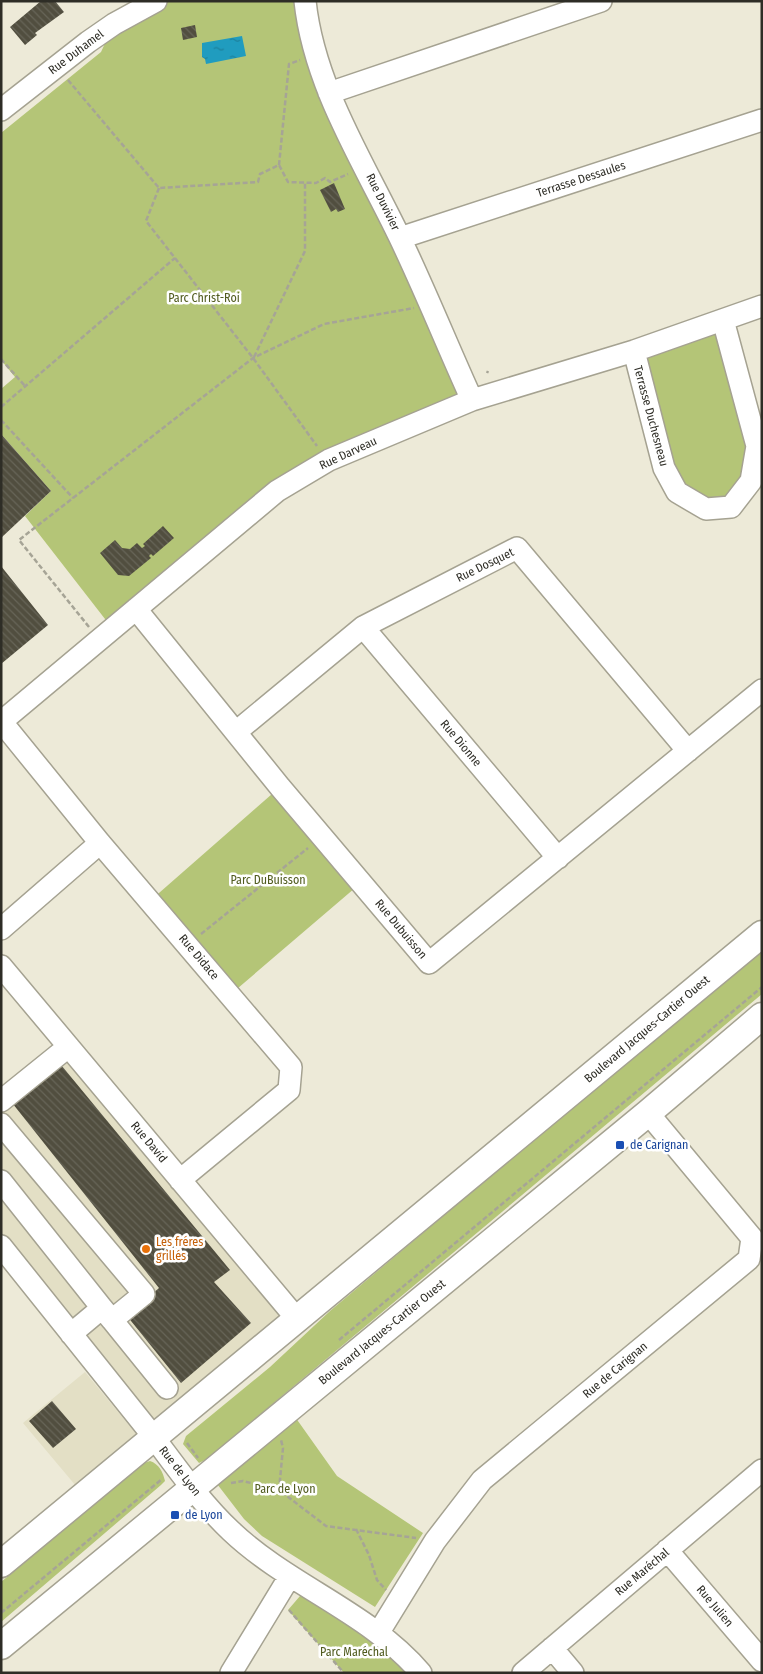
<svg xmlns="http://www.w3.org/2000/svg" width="763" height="1674" viewBox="0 0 763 1674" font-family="'Fira Sans Condensed',sans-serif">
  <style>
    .built { fill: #e3dfc5 }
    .green { fill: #b4c577 }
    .water { fill: url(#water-ripples) }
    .building { fill: url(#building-back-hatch) }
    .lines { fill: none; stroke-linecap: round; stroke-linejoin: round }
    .minor-casing { stroke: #a5a291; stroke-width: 24 }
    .major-casing { stroke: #a5a291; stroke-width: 29 }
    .path { stroke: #a6a496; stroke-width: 2.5; stroke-dasharray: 5 2.5; stroke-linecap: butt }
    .minor { stroke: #fff; stroke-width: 21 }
    .major { stroke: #fff; stroke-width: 26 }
    .transit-dot { fill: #1a4fb4; stroke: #fff; stroke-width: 2 }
    .food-dot { fill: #e8710a; stroke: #fff; stroke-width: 2 }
    .labels { text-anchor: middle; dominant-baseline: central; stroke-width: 5; stroke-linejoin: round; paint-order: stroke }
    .street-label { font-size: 12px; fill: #2e2d26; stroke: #fff }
    .park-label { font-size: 12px; fill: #505b1e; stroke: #fff }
    .transit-label { font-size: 12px; fill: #164399; stroke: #fff; text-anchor: start }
    .food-label { font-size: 12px; fill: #c56008; stroke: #fff; text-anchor: start }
  </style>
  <defs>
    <pattern id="water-ripples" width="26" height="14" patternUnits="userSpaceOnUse" patternTransform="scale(1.25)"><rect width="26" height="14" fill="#209cbf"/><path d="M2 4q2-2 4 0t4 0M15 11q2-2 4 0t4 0" fill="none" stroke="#1c809b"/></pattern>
    <pattern id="building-back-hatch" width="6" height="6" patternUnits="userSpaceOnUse" patternTransform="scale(1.25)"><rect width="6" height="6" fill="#514e3f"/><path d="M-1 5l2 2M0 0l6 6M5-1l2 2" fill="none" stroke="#676558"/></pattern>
  </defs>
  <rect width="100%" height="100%" fill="#edead8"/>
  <path class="built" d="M57,1047L297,1332L153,1451L1,1259V1090Z
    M85,1372L138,1436L76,1486L23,1423Z"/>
  <path class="green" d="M156,1H305L308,33L472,400L329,460L112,628L25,516L51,491L1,434V389L15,377L1,360V133L101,52L114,24Z
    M723,320L757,446L731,507L677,492L634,351Z
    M280,787L362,882L231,994L151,900Z
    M762,948V994L207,1459L199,1463L183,1444L186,1436L270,1367L330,1311Z
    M293,1414L337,1476L423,1533L375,1607L262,1536L244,1519L214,1480Z
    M150,1461C159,1464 163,1472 165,1481L161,1485L1,1622V1582L144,1463Z
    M300,1596L307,1597C342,1620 379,1640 406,1673H344L288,1610Z"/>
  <path class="water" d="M242,36L246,56L206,64L205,59L202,57V43Z"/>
  <path class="building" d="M41,1H55L64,12L35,33L37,35L25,45L10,27Z
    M195,25L197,37L183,40L181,28Z
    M334,183L345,209L338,212L336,209L331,212L320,190Z
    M1,434L51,491L1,538Z
    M163,526L174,538L153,556L151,554L149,556L151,558L129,576L118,575L100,553L115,540L122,548L130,549L137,543L142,548L145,546L143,544Z
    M1,566L48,625L1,664Z
    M57,1060L230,1270L214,1282L251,1323L181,1383L127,1316L159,1288L9,1099Z
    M52,1401L76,1429L53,1448L29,1421Z"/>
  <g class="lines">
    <defs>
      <path id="minor" d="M305,1C314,86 363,161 399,236C425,290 447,345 472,400
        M329,93L601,1
        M1,110L88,42L114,24L156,1
        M400,238L762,120
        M634,351L664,468L677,492L706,509L731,507L751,481L757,446L723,320
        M136,609L280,787L429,963L762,690
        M363,627L558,858
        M1,721L100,843L291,1067L289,1090L180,1180
        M1,722L277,491L329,460L472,400L634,351L762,306
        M236,732L363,627L517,548L688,751
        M1,929L100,843
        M1,966L297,1319
        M1,1101L68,1047
        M1,1124L144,1294L112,1320L102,1308L71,1334
        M1,1181L102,1308
        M1,1246C49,1306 97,1366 145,1426C173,1462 198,1500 231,1531C289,1586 369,1612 421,1673
        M112,1320L167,1388
        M667,1550L762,1661
        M379,1632L435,1541L482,1480L749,1259L752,1238L648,1113
        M552,1648L573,1673
        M231,1673L290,1576
        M523,1673L762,1470"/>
      <path id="major" d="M1,1564L762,934
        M1,1646L648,1113L762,1016"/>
    </defs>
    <use href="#minor" class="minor-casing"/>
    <use href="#major" class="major-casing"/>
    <path class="path" d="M68,80L159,188L258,182L260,174L279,165L288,182L316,183L325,178L330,182L348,174
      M279,165L289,64L300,60
      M159,188L146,221L253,358L317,446
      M254,357L305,251V183
      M1,359L25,386
      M487,373L488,371
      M1,407L175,258
      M1,420L73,498
      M89,627L19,540L253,358L324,324L414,308
      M201,934L308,848
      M339,1340L762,987
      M187,1443L198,1458
      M231,1483L243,1481L279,1490L326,1526L416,1538
      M279,1490L283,1448L281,1440
      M356,1529L369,1555L377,1580L386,1590
      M289,1610L344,1673
      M1,1613L162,1479"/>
    <use href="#minor" class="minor"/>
    <use href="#major" class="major"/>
  </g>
  <g class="transit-dot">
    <rect x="615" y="1140" width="10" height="10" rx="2.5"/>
    <rect x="170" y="1510" width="10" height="10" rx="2.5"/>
  </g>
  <circle class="food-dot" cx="146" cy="1249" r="5"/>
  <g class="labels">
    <g class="street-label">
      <text transform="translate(76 52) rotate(-37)">Rue Duhamel</text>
      <text transform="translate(581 179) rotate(-18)">Terrasse Dessaules</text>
      <text transform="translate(383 202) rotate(64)">Rue Duvivier</text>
      <text transform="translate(651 416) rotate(75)">Terrasse Duchesneau</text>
      <text transform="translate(348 453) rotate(-25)">Rue Darveau</text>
      <text transform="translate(485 565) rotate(-26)">Rue Dosquet</text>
      <text transform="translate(461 743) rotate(50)">Rue Dionne</text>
      <text transform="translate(401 929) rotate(50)">Rue Dubuisson</text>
      <text transform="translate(199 957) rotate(50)">Rue Didace</text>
      <text transform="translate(647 1029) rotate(-40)">Boulevard Jacques-Cartier Ouest</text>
      <text transform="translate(149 1142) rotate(50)">Rue David</text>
      <text transform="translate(382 1332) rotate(-39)">Boulevard Jacques-Cartier Ouest</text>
      <text transform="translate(615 1370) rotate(-40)">Rue de Carignan</text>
      <text transform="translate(180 1471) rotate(52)">Rue de Lyon</text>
      <text transform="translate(642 1572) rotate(-40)">Rue Maréchal</text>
      <text transform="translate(715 1606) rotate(50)">Rue Julien</text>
    </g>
    <g class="park-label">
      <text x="204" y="298">Parc Christ-Roi</text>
      <text x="268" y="880">Parc DuBuisson</text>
      <text x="285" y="1489">Parc de Lyon</text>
      <text x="354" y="1652">Parc Maréchal</text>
    </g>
    <g class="transit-label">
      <text x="630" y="1145">de Carignan</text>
      <text x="185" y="1515">de Lyon</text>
    </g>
    <g class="food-label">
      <text x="156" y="1242">Les fréres<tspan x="156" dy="14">grillés</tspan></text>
    </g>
  </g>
  <rect width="763" height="1674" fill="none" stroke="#2e2d26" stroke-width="5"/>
</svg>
